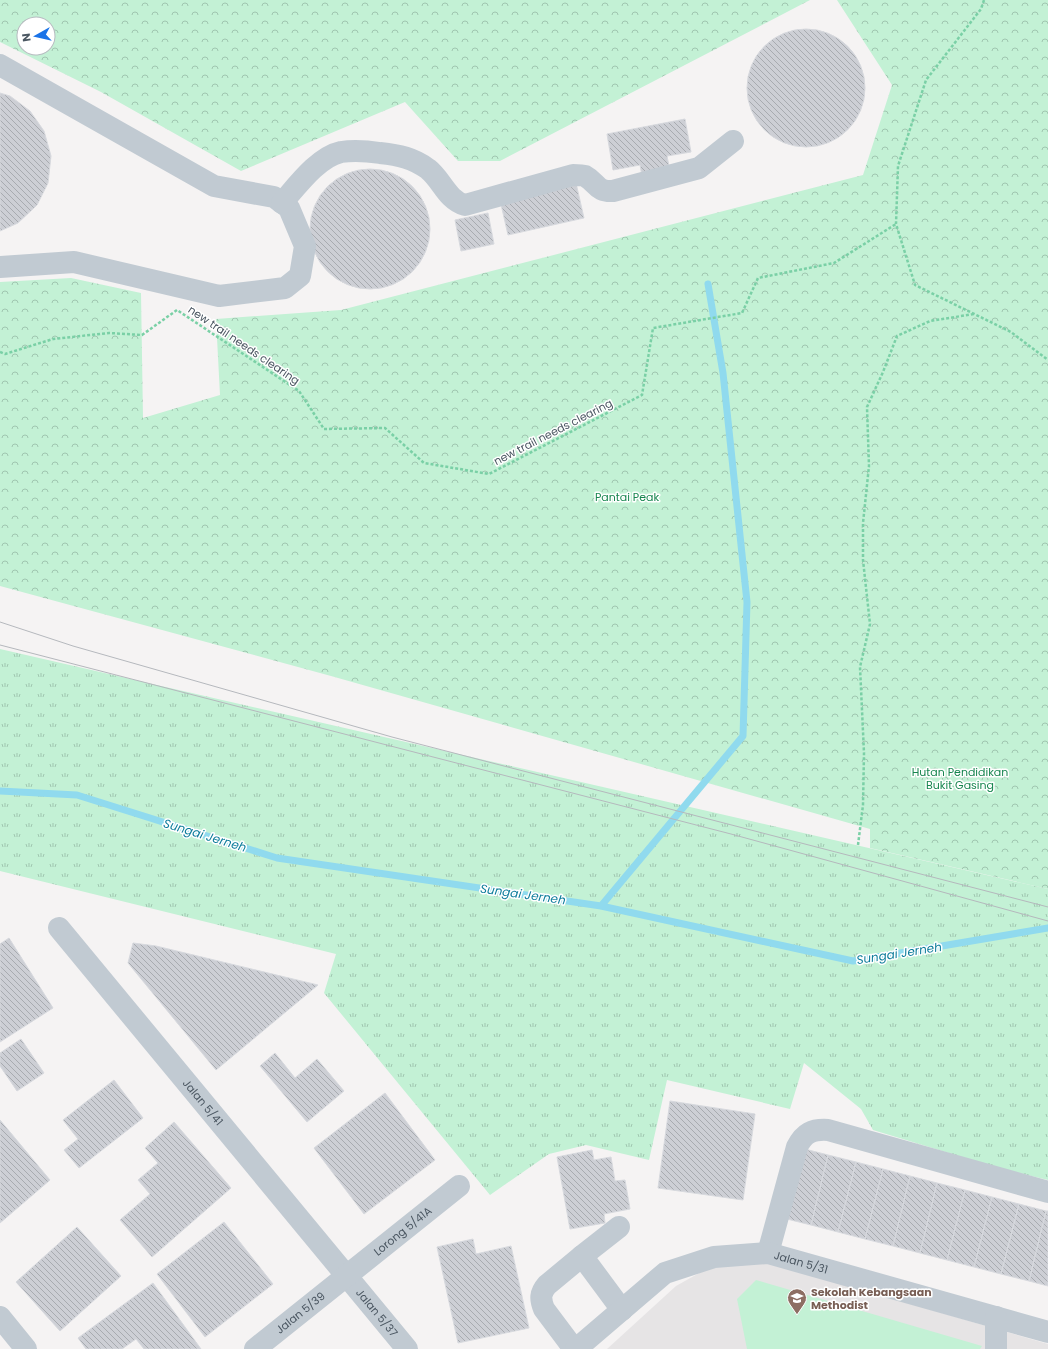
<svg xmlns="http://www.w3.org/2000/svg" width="1048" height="1349" viewBox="0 0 1048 1349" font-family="Poppins,sans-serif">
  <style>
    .education { fill: #e6e4e5 }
    .grass { fill: url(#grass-tufts) }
    .forest { fill: url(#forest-crowns); fill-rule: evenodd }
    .green { fill: #c3f1d5 }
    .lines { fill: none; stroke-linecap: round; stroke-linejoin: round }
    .stream { stroke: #90daee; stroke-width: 7 }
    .building { fill: url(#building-back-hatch); stroke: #d7d9de }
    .path { stroke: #7ad0a6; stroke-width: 2.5; stroke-dasharray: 3 2; stroke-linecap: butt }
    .minor { stroke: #c1cad2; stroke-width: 22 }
    .tram { stroke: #b5b8bd; stroke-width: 1 }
    .labels { text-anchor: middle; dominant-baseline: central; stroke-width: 3; stroke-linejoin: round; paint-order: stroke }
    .street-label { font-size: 11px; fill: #4a5661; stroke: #fff }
    .park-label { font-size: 11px; fill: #17864f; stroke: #fff }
    .education-label { font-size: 11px; font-weight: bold; fill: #785e54; stroke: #fff; text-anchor: start }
    .water-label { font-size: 12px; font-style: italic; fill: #0c7c9b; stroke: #fff }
  </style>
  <defs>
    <pattern id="grass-tufts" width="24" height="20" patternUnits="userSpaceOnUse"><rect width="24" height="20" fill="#c3f1d5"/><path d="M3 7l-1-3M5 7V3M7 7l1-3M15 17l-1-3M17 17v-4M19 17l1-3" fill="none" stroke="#a0c6b0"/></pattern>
    <pattern id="forest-crowns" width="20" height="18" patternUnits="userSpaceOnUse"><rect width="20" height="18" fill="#c3f1d5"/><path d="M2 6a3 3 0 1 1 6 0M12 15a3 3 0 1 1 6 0" fill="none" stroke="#a0c6b0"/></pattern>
    <pattern id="building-back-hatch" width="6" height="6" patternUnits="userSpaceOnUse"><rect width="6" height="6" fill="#cdcfd5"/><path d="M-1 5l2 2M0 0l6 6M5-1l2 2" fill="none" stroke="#a8abb0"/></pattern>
  </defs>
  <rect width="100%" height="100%" fill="#f5f3f3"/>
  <path class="education" d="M760,1260L1048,1344V1349H607L676,1286L710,1267Z"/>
  <path class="grass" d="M0,649L1048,889V1180L995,1167L873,1130L861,1109L804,1063L790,1109L667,1080L649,1160L586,1145L549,1154L490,1195L324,993L336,954L0,871Z"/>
  <path class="forest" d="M0,0H810L500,161H458L405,102L241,171L101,92L0,42ZM24,24H48V48H24Z
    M837,0H1048V889L870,848V829L331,676L0,586V282L71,278L141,293L143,418L220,395L216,319L341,310L863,175L892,85Z"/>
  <path class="green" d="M756,1280L982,1346L980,1349H747L737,1299Z"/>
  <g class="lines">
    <path class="stream" d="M0,791L77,795L277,858L601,906L853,961L1048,928
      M601,906L743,736L747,602L723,373L708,284"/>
  </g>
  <path class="building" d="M747 88a59 59 0 1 1 118 0a59 59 0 1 1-118 0Z
    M0,93L10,96L30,111L44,131L51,156L48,183L37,205L18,223L0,231Z
    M685,119L691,152L667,156L670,171L642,176L640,165L613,170L607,134Z
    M310 229a60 60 0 1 1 120 0a60 60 0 1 1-120 0Z
    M576,183L584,218L508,235L500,200Z
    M488,213L494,244L461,251L455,220Z
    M9,938L53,1008L0,1042V944Z
    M133,943L156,946L318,985L216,1070L128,963Z
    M21,1039L44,1073L17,1091L0,1066V1053Z
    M275,1053L295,1078L317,1059L344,1091L307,1122L260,1066Z
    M114,1080L143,1118L79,1168L64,1150L78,1139L63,1120Z
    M385,1093L435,1160L364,1214L314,1148Z
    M670,1101L755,1114L743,1200L658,1188Z
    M0,1120L50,1180L0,1223Z
    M174,1122L231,1188L152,1257L120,1220L150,1194L138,1180L158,1163L145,1148Z
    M801,1148L828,1155L811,1225L783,1218Z
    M592,1150L594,1160L611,1157L615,1181L625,1180L630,1209L604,1214L605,1223L570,1229L557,1157Z
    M828,1155L856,1162L838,1232L811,1225Z
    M856,1162L883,1169L865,1239L838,1232Z
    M883,1169L910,1176L893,1246L865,1239Z
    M910,1176L937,1183L920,1253L893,1246Z
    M937,1183L965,1190L947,1260L920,1253Z
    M965,1190L992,1197L974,1267L947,1260Z
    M992,1197L1019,1204L1001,1274L974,1267Z
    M1019,1204L1046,1211L1029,1281L1001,1274Z
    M1046,1211H1048V1286L1029,1281Z
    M224,1222L273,1284L205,1337L157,1274Z
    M77,1227L121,1276L60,1331L16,1282Z
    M473,1239L476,1254L511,1246L529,1328L458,1343L437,1247Z
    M153,1283L201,1349H144L136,1339L122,1349H86L78,1338Z"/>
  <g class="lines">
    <path class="path" d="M984,0L981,9L926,80L898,166L896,224L915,285L1011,332L1048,360
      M0,352L5,354L53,339L109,333L142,335L177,310L299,391L324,429L385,428L424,463L489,474L642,395L653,328L742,313L758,278L834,263L896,224
      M858,845L863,805L864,753L860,667L870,624L863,560V523L869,466L867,407L883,372L897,336L930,321L974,314"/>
    <g class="minor">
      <path d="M0,65L214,186L274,197L289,208L305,246L300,276L285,288L219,296L74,262L0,267"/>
      <path d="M282,203C297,186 318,157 341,152C354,150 367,151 380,153C399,155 413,158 428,169C442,180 447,200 465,205L573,175C577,175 582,175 585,176C598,183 596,192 613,191L699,168L733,141"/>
      <path id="s1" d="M59,928L407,1349"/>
      <path d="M768,1253L797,1147C804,1133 812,1129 828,1130L1048,1192"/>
      <path d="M582,1256L619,1227"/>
      <path d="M0,1317L26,1349"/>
      <path id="s2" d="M255,1349L459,1186"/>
      <path d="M574,1349L544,1309C540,1299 540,1293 547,1285L582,1256L622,1310"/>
      <path id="s3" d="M576,1349L665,1273L714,1257L768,1253L1048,1332"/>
      <path d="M996,1349V1317"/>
    </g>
    <path class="tram" d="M0,622L73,646L392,737L1048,907
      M0,645L731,834L1048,921"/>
  </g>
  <defs>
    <symbol id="school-pin" viewBox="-11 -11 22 30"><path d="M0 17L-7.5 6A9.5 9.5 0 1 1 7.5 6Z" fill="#8d6e63" stroke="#fff"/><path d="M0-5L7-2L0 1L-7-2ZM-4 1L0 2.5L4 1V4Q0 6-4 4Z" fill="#fff"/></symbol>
  </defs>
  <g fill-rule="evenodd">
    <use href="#school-pin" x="786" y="1287" width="22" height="30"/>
  </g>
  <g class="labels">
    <g class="street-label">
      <text transform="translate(244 345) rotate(34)">new trail needs clearing</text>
      <text transform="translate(553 432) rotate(-27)">new trail needs clearing</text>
      <text stroke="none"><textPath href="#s1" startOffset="226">Jalan 5/41</textPath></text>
      <text stroke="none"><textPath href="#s2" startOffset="189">Lorong 5/41A</textPath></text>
      <text stroke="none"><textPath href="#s3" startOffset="257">Jalan 5/31</textPath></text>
      <text stroke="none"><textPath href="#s2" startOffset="58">Jalan 5/39</textPath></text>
      <text stroke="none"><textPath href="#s1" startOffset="499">Jalan 5/37</textPath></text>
    </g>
    <g class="park-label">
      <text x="627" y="497">Pantai Peak</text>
      <text x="960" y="772">Hutan Pendidikan<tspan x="960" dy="13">Bukit Gasing</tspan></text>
    </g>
    <g class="education-label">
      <text x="811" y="1292">Sekolah Kebangsaan<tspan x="811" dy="13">Methodist</tspan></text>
    </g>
    <g class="water-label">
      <text transform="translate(205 835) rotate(17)">Sungai Jerneh</text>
      <text transform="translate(523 894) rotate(8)">Sungai Jerneh</text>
      <text transform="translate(899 953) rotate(-9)">Sungai Jerneh</text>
    </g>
  </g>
  <g transform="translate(36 36) rotate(262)"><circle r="19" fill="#ffffff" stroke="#b7bbc0"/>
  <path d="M0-3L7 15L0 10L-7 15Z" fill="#1a73e8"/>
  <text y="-6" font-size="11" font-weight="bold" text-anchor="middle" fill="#4a5661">N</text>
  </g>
</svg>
